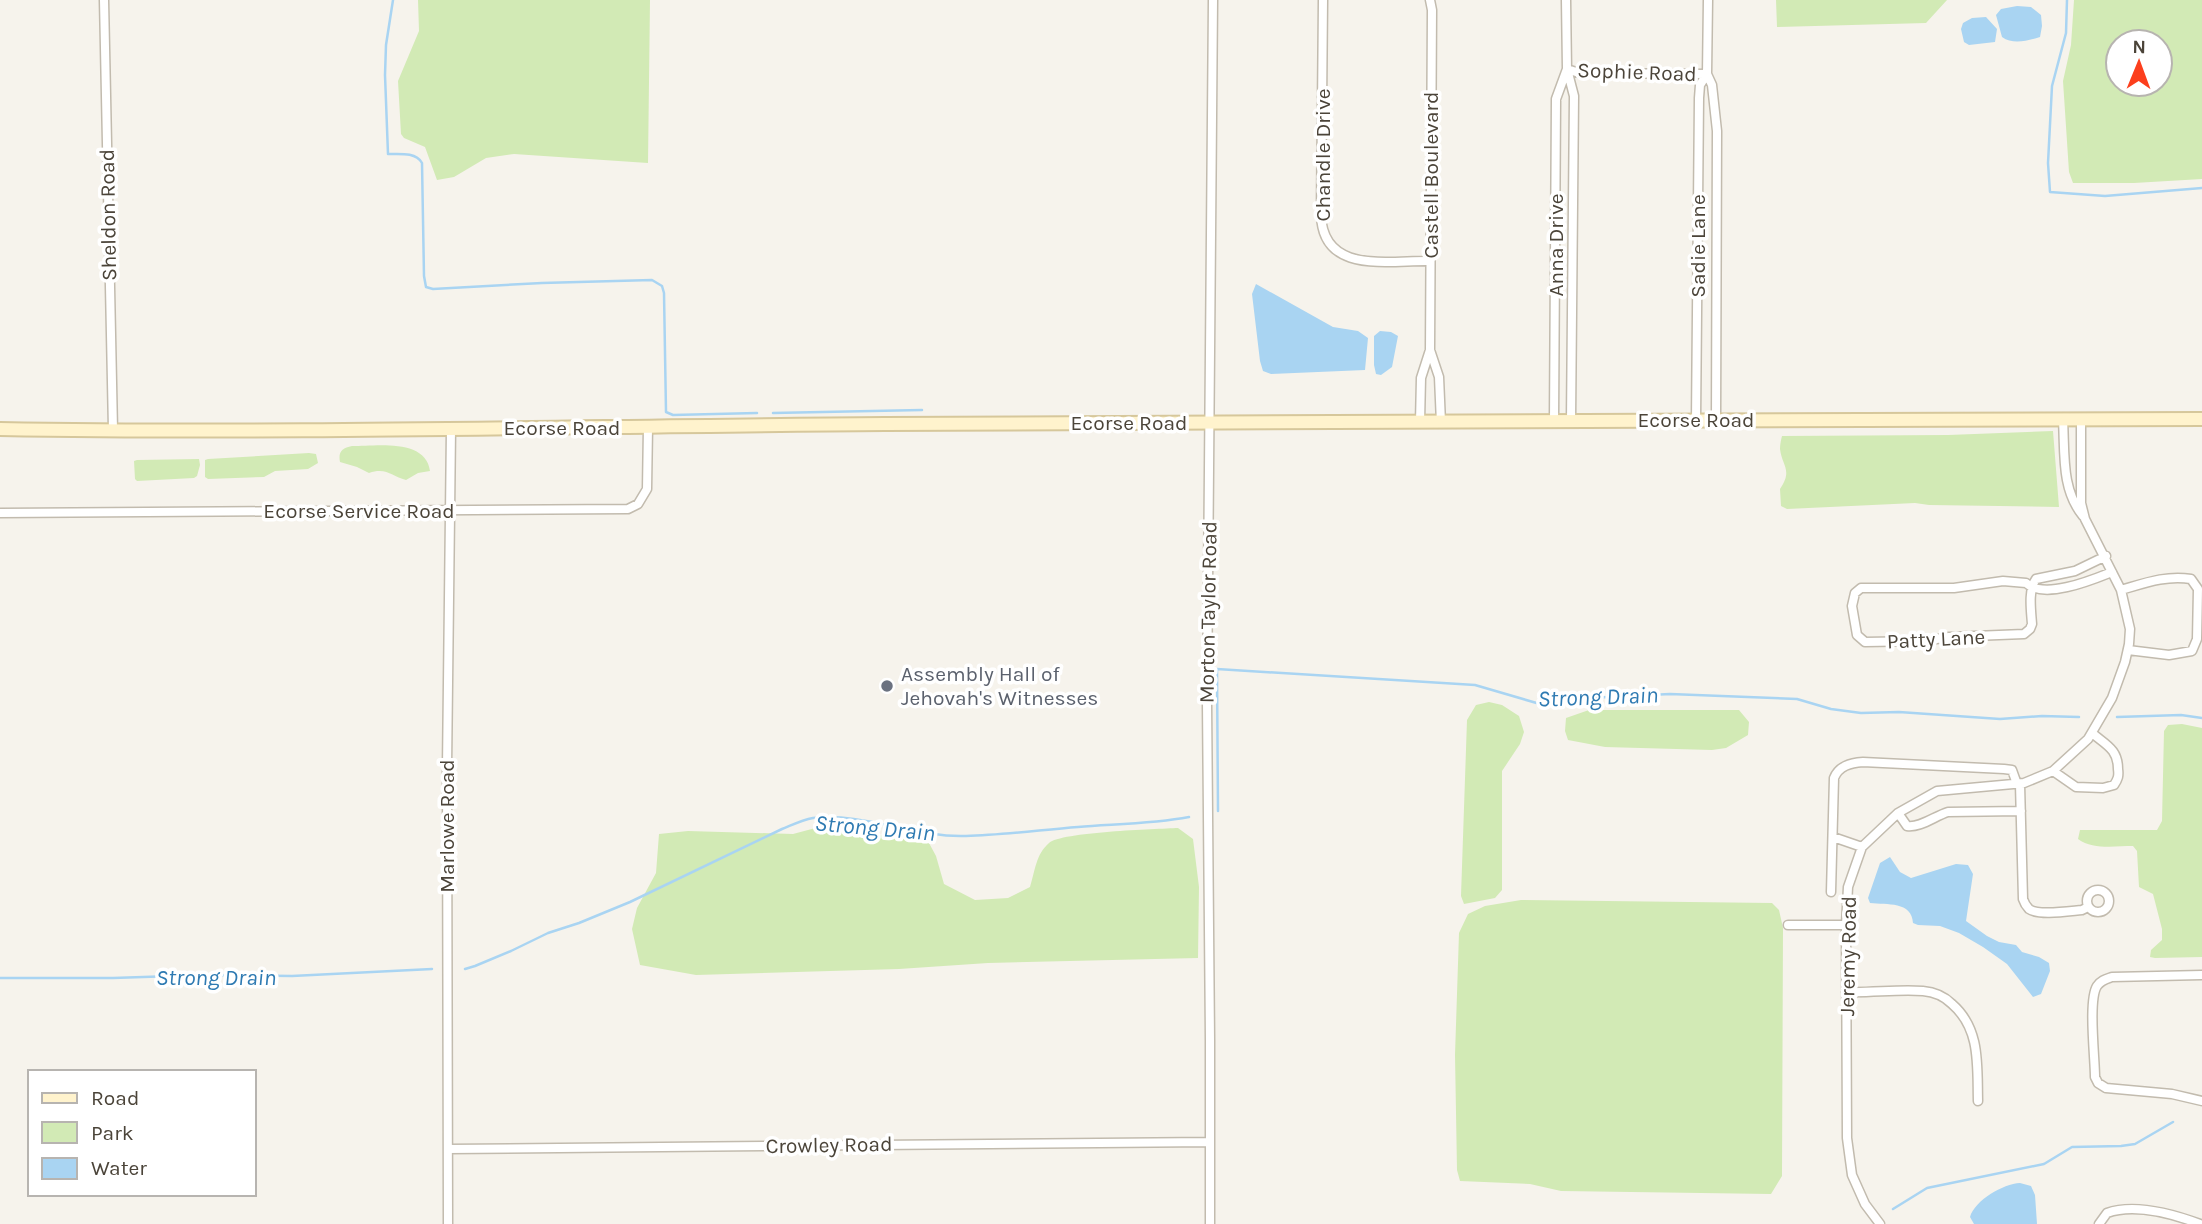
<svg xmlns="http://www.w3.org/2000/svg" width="2202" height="1224" viewBox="0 0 2202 1224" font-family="Karla,sans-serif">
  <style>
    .green { fill: #d2eab5; fill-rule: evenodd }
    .water { fill: #a9d4f2 }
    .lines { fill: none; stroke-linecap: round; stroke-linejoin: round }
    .stream { stroke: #a9d4f2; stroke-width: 2.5 }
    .street-casing { stroke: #c2bbae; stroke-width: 11 }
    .secondary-casing { stroke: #d6c79b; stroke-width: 16 }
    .street { stroke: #fff; stroke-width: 8 }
    .secondary { stroke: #fff3cd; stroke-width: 12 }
    .worship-dot { fill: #6b7280; stroke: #fff; stroke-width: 2.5 }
    .labels { text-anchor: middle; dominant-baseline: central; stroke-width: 7; stroke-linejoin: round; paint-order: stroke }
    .street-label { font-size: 21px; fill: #4b4439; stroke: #fff }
    .worship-label { font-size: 21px; fill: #5b616d; stroke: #fff; text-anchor: start }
    .water-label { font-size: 23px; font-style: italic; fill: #2e7ab2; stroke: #fff }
  </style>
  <rect width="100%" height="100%" fill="#f6f3ec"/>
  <path class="green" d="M418,0H650L648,163L514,154L486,158L454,177L437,180L425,147L404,138L401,134L398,81L419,31Z
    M1776,0H1947L1926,23L1777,27Z
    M2074,0H2202V179L2134,183H2073L2069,172L2063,81L2071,45ZM2118,42H2160V84H2118Z
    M2053,431L2059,507L1929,505L1915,503L1787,509L1781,506L1780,489C1793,470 1782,466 1780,449C1780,444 1781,440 1782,436L1948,435Z
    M352,446C376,446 426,438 430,471L418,473L406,480C392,477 387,467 369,473L357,467L340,462C338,452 342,448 352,446Z
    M309,453L316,454L318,463L308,469L275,471L264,477L208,479L205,477V460L208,459Z
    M199,459L200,465L197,476L194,478L137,481L135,479L134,461L137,460Z
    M1489,702L1502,705L1519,716L1524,732L1520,744L1502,771V890L1495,898L1464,904L1461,896L1467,720L1476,705Z
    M1589,710H1739L1749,722L1748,735L1726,748L1712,750L1605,747L1568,740L1565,731L1566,718Z
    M2182,724L2202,728V957L2155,958L2150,957L2151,950L2162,940V929L2153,894L2139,887L2137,851L2133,846C2115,846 2093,850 2078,839L2080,830H2157L2162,821L2164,731L2168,725Z
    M823,826L929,843L936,856L944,884L975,900L1008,898L1030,887C1035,871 1036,854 1049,843C1061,832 1156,829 1178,828L1193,839L1199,887L1198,958L988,963L899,969L696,975L640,965L632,929L637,908L656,873L659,834L688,831L793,834Z
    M1521,900L1772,903L1779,910L1783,928L1782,1176L1771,1194L1561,1191L1530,1184L1460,1181L1457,1170L1455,1055L1459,933L1468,914L1485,906Z"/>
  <path class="water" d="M2017,6L2031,7L2041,15L2042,26L2040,37C2027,41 2013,45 2002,37L1996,15L2001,9Z
    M1986,17L1997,29L1995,42L1969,45L1964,42L1961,29L1963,23L1972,18Z
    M1256,284L1333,327L1358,331L1368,338L1365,370L1271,374L1263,371L1260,361L1252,294Z
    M1380,331L1391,332L1398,336L1392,367L1381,375L1376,374L1374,365V336Z
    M1890,857L1900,872L1911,878L1956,864L1968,865L1973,874L1966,921L1987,936L1999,942L2016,945L2022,952L2039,957L2049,963L2050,971L2041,994L2033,997L2007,964L1983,947L1959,933L1940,926L1918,925L1913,923C1912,901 1887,905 1870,903L1868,898L1880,863Z
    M2020,1183L2031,1186L2035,1195L2037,1224H1974L1970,1217C1975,1200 2003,1184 2020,1183Z"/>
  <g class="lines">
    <path class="stream" d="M393,0L386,45L385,75L388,154C400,154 416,152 422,163L424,276L426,287L433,289L542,283L652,280L662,286L664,293L666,412L673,415L757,413
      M2067,0L2066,33L2052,86L2048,163L2050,192L2105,196L2202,188
      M773,413L922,410
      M2117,717L2181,715L2202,718
      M1218,811L1217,669L1475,685L1540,704L1569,699L1670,694L1797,699L1831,709L1861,713L1899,712L2000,719L2042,716L2079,717
      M465,969L475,966L511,951L548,933L579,923L630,902L782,829C792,825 802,820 813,818C864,812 915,838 966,836C1003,835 1040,830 1078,827C1115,824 1152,824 1189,817
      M0,978H113L204,975L292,976L432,969
      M1893,1209L1927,1188L2044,1164L2072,1147L2121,1146L2135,1144L2173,1122"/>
    <defs>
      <path id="street" d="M104,0L113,430
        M1323,0L1321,215C1323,275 1389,260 1430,261
        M1566,0L1567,69L1574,96L1571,421
        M1708,0L1707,74L1712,85L1717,131L1716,421
        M1567,69L1579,73L1707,74
        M1430,350L1439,377L1441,423
        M2063,420C2065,454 2061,489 2083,516
        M1696,421L1699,98L1700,85L1707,74
        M1420,422L1421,378L1430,350L1432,10L1430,0
        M1554,422L1556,99L1567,69
        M0,513L628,509L638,504L647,489L648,427
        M2106,556L2075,571L2036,579C2028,590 2031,610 2032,624L2030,629L2024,634L1949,637L1924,641L1865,642L1857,635L1852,606L1855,593L1861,588H1954L2003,581L2026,583C2044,600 2092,580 2112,572
        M2121,590C2145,583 2166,575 2191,579L2198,589L2197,639L2192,651L2169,655L2128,650
        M2053,771L2076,787L2103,788L2114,785C2118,779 2119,776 2118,769C2118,749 2106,745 2092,733
        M2020,784L2023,899C2024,902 2026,906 2029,909C2038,916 2070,911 2082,910L2088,907
        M1898,813L1907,826C1920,828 1935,816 1948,812L2021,811
        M1833,837L1862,847
        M2087 901a11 11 0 1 1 22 0a11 11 0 1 1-22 0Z
        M1831,892L1834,778C1839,766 1850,763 1863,762L2004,769L2012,770L2017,784
        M1788,925H1846
        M2202,975L2112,977C2106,979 2101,980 2097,986C2088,1000 2095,1058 2095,1077L2098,1083L2106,1088L2172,1094L2202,1101
        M1846,992C1872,993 1898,989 1923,991C1935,992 1944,996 1952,1004C1981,1029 1977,1066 1978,1101
        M448,1149L1210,1142
        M448,1224L447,768L451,429
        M1210,1224V1040L1207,703L1213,0
        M1880,1224L1865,1204L1852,1175L1847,1138L1846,925L1848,887L1862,847L1898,813L1937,791L2024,783L2053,771L2088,739L2112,698L2125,662L2129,644L2130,629L2121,590L2085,519L2081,503V420
        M2099,1224L2107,1213C2135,1203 2173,1214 2200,1224"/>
      <path id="secondary" d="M0,429C295,434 590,426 885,424C1324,420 1763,421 2202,419"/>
    </defs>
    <use href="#street" class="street-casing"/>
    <use href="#secondary" class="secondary-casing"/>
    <use href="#street" class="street"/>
    <use href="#secondary" class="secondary"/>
  </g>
  <circle class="worship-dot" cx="887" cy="686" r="7"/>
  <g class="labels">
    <g class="street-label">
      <text transform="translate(1637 72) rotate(2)">Sophie Road</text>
      <text transform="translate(1323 155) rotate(-90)">Chandle Drive</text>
      <text transform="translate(1431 175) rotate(-90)">Castell Boulevard</text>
      <text transform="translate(108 215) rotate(-91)">Sheldon Road</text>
      <text transform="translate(1556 245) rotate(-90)">Anna Drive</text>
      <text transform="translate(1698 246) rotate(-90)">Sadie Lane</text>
      <text x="1696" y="420">Ecorse Road</text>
      <text x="1129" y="423">Ecorse Road</text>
      <text x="562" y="428">Ecorse Road</text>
      <text x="359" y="511">Ecorse Service Road</text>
      <text transform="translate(1208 612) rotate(-89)">Morton Taylor Road</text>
      <text transform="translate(1936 639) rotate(-3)">Patty Lane</text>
      <text transform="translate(447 826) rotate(-90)">Marlowe Road</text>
      <text transform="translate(1848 956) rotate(-89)">Jeremy Road</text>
      <text transform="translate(829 1145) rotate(-1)">Crowley Road</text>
    </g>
    <g class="worship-label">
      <text x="901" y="674">Assembly Hall of<tspan x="901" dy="24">Jehovah's Witnesses</tspan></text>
    </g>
    <g class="water-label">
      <text transform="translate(1598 697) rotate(-2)">Strong Drain</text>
      <text transform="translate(875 828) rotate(5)">Strong Drain</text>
      <text x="216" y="977">Strong Drain</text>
    </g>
  </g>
  <rect x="28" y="1070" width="228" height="126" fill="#ffffff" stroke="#b7b4b0" stroke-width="2"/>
  <rect x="42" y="1093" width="35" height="10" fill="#fff3cd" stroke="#b7b4b0" stroke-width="2"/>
  <text x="91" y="1105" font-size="21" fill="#4b4439">Road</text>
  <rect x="42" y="1122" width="35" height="21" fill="#d2eab5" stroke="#b7b4b0" stroke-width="2"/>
  <text x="91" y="1140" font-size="21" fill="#4b4439">Park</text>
  <rect x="42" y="1158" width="35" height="21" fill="#a9d4f2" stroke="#b7b4b0" stroke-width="2"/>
  <text x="91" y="1175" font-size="21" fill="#4b4439">Water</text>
  <g transform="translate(2139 63) rotate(1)"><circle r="33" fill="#ffffff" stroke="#b7b4b0" stroke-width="2"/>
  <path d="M0-5L12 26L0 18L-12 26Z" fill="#fc3f1d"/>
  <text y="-10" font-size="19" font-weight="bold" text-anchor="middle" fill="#4b4439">N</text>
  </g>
</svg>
